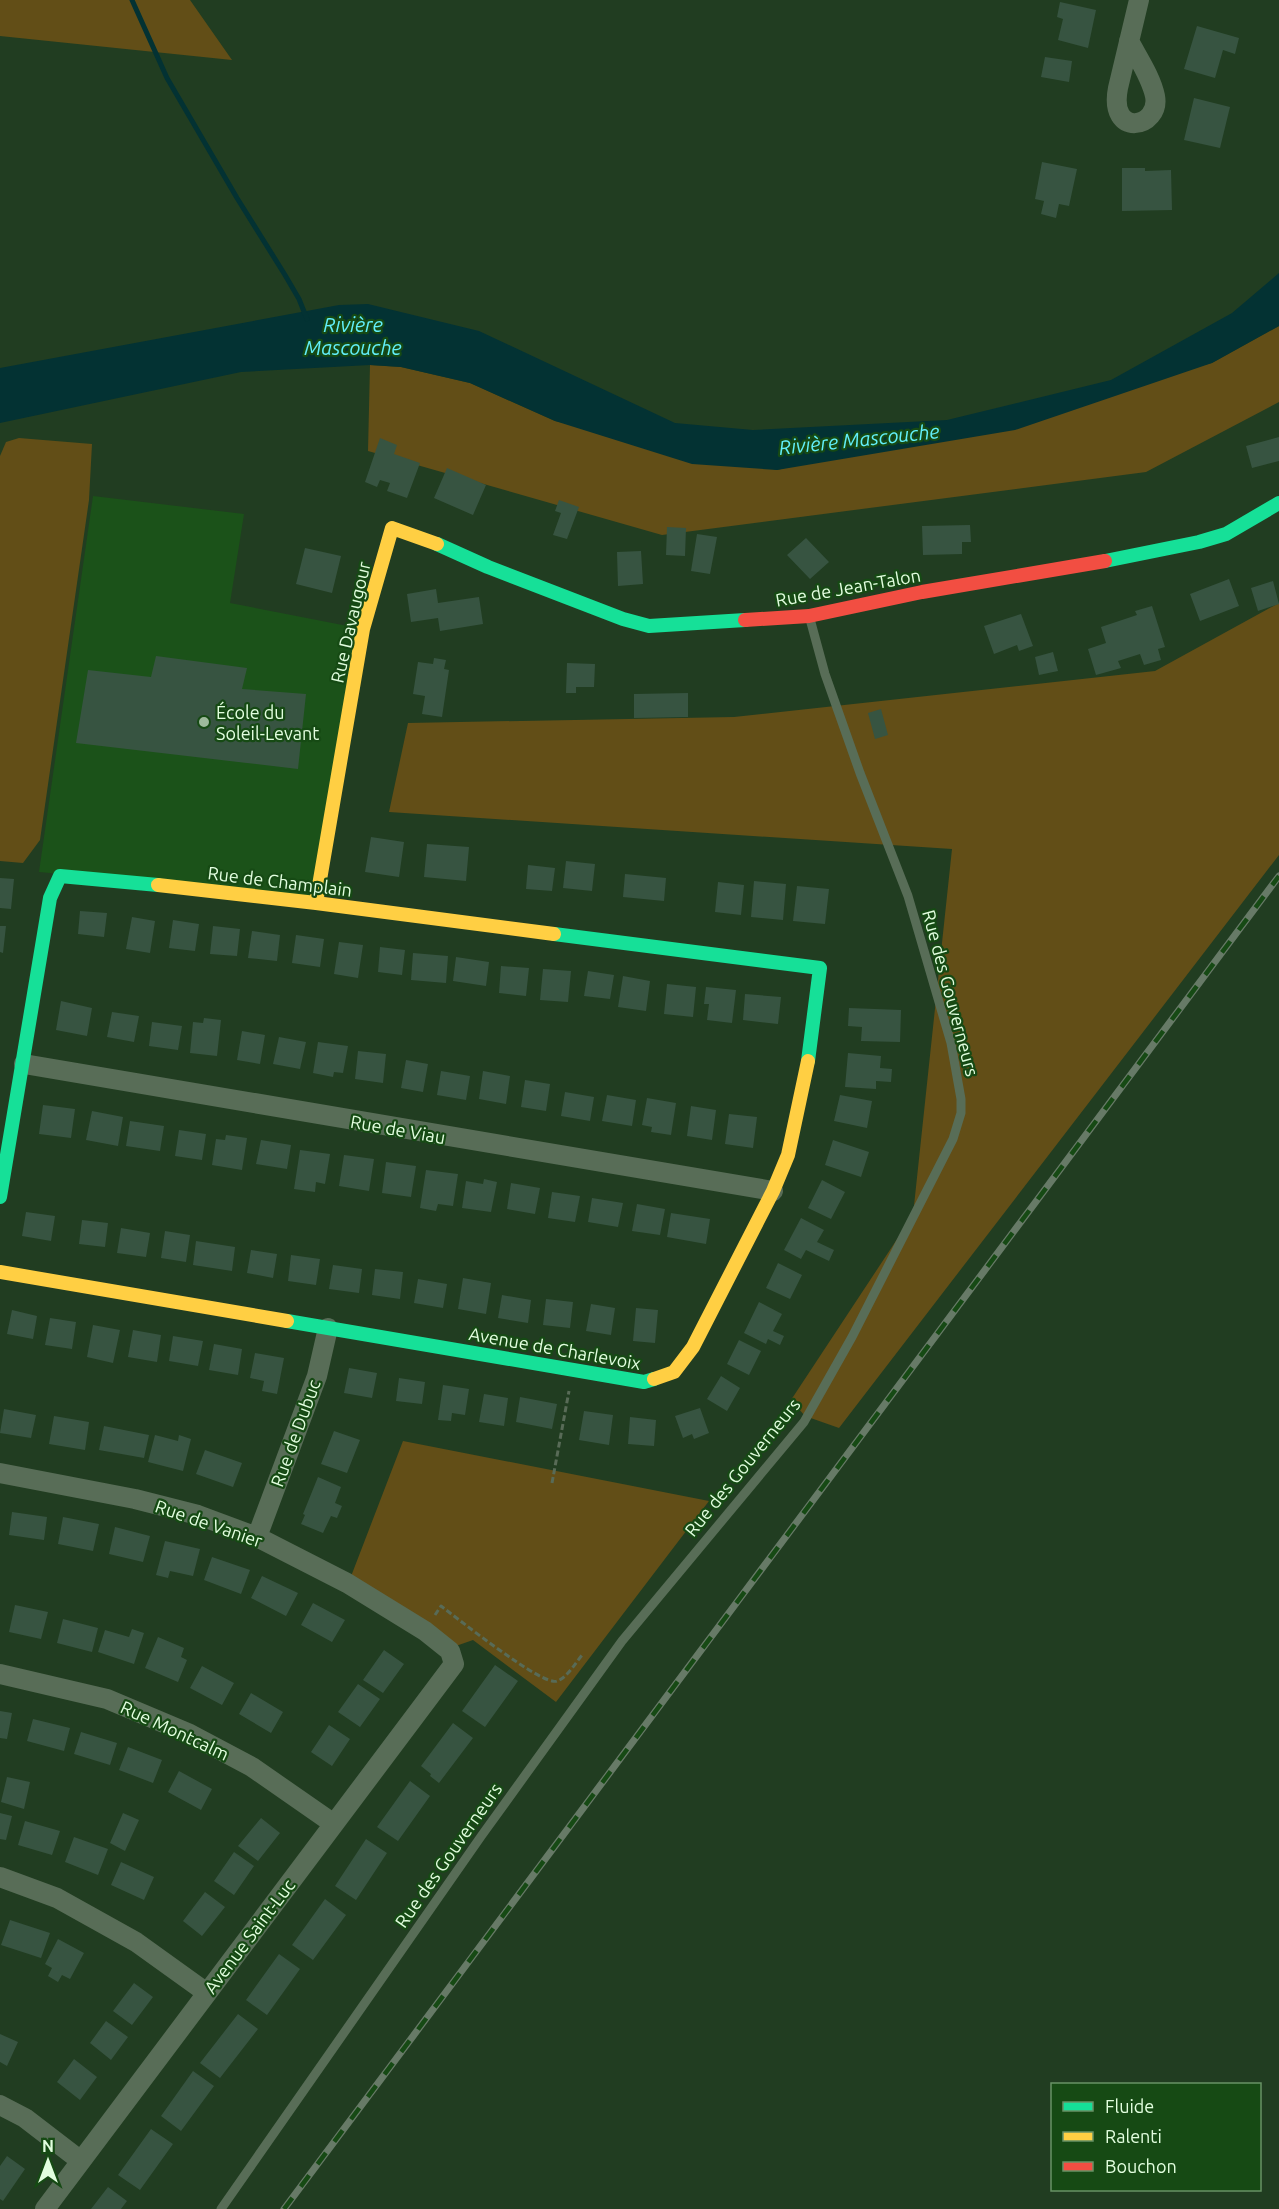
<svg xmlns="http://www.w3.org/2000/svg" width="1279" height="2209" viewBox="0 0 1279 2209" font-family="Ubuntu,sans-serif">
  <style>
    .built { fill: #1b5219 }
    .green { fill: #624e17 }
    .water { fill: #033233 }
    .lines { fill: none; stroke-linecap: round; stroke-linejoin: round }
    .stream { stroke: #033233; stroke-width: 5 }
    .building { fill: #375441 }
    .path { stroke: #586b57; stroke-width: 3; stroke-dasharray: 6 3; stroke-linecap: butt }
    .lane { stroke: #586d57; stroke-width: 9 }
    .street { stroke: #586d57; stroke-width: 20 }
    .fast { stroke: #16e098; stroke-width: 14 }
    .slow { stroke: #ffcf43; stroke-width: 14 }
    .jam { stroke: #f24e42; stroke-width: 14 }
    .rail-casing { stroke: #677a67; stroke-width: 7 }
    .rail { stroke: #164a14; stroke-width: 4.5; stroke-dasharray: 14; stroke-linecap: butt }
    .poi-dot { fill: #9eba9c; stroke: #164a14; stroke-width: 2 }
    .labels { text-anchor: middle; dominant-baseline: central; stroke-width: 4.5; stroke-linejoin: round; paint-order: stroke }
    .street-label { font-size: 18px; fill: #e2fedf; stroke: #164a14 }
    .poi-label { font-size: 18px; fill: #e2fedf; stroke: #164a14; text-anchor: start }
    .water-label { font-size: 20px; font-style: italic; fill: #62effa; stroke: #164a14 }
  </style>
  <rect width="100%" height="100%" fill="#213d21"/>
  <path class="built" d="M93,496L244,514L230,603L363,629L317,897L39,872Z"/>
  <path class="green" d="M0,0H190L232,60L0,36Z
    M1279,326V402L1146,472L662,535L368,451L370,365L401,367L470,383L555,421L777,470L1212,363Z
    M19,438L92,444L89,500L40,840L23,863L0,861V456L6,442Z
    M1279,603V855L839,1428L805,1416L791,1400L913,1215L952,849L389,812L408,723L734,717L1155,671Z
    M403,1441L709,1501L556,1702L473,1640L453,1647L350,1579Z"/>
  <path class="water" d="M1279,273V326L1212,363L1015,430L777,470L692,464L555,421L470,383L401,367L370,365L241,372L0,423V368L339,305L368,304L479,331L675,423L753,430L947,420L1111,380L1232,313Z"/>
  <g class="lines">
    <path class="stream" d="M132,0L167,78L237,198L285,275L299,299L307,319"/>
  </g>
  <path class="building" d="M1060,2L1096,10L1088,48L1058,40L1063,19L1057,17Z
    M1197,26L1239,38L1235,54L1223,50L1215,78L1184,69Z
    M1045,57L1072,61L1069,82L1041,77Z
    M1194,98L1230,107L1220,148L1184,140Z
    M1042,162L1077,169L1069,206L1059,204L1056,218L1041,214L1044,201L1035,199Z
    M1122,168H1145V171L1171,170L1172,210L1122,211Z
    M1279,437V461L1252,468L1246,446Z
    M380,438L397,445L394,454L420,463L407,498L387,491L390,483L380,480L377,487L365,482Z
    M447,468L486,485L473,515L434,498Z
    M559,500L579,507L567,539L553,535L561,513L555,511Z
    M970,525L971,542H962V554L923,555L922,526Z
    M667,527L686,528L685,556L666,555Z
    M697,534L717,537L710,574L691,571Z
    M806,538L829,562L810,579L787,555Z
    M305,548L341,556L332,593L296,584Z
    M641,551L643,584L618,586L617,552Z
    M1229,579L1239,606L1200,621L1190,594Z
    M1273,581L1279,604L1258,611L1251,588Z
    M436,589L438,603L479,597L483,624L440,631L438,618L411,622L407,594Z
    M1152,606L1165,647L1158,649L1161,660L1144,665L1140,654L1118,661L1121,668L1096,675L1088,649L1106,643L1101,627L1137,615L1135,611Z
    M1021,614L1033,646L1019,651L1017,645L994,654L984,626Z
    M1053,652L1058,671L1039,675L1035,657Z
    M156,656L247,668L242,689L306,694L298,769L76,743L88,670L151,677Z
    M434,658L446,660L444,669L449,670L442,717L422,714L425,696L413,694L418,662L433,664Z
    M567,663L595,664L594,687H576V693H566Z
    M688,693V717L634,718V694Z
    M881,709L888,735L875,739L868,713Z
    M371,837L404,842L399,877L365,872Z
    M427,844L469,847L466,881L424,877Z
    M566,861L595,864L592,891L563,888Z
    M528,865L555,868L552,891L526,889Z
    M625,874L666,878L664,901L623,897Z
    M0,878L14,879L11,909L0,908Z
    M754,881L786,884L783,920L751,917Z
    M718,882L744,885L741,915L715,912Z
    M797,886L829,889L825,924L793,921Z
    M80,911L107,913L104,937L78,934Z
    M132,917L155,921L150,953L126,949Z
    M173,920L199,924L195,951L169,948Z
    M0,926H6L3,953L0,952Z
    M213,926L240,929L237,956L210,954Z
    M252,931L280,935L277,961L248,958Z
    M296,935L324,939L320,967L292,963Z
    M339,942L363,945L358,978L334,974Z
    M380,947L405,950L402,975L378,972Z
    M413,953L448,956L446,983L411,980Z
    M456,957L489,962L486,986L453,981Z
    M501,966L529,968L526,996L499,993Z
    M543,969L571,971L568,1002L540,1000Z
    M588,971L614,975L610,999L584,996Z
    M623,976L650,981L646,1011L618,1007Z
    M667,984L696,987L693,1017L664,1014Z
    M706,987L736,990L732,1023L707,1020L709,1004H704Z
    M745,994L781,997L778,1024L743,1020Z
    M61,1001L92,1008L87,1036L56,1030Z
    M849,1008L901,1010L900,1042L861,1041L862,1027L848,1026Z
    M112,1012L139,1016L134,1042L107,1037Z
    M204,1018L221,1020L217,1056L190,1053L193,1022L203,1023Z
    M152,1022L182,1026L178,1050L149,1046Z
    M242,1031L265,1035L260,1064L237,1060Z
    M279,1037L306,1042L300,1069L273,1064Z
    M318,1042L348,1046L343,1073L334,1072L333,1077L313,1073Z
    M358,1051L386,1054L383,1083L355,1079Z
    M848,1053L881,1056L880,1068L892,1069L891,1082L876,1081V1089L845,1087Z
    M406,1060L428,1064L423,1092L401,1088Z
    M441,1071L470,1076L466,1100L437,1095Z
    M483,1071L510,1076L506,1104L479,1099Z
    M525,1080L550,1084L546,1111L521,1107Z
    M565,1092L594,1097L590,1121L561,1116Z
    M607,1095L636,1100L632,1126L602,1121Z
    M840,1095L872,1101L867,1128L834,1121Z
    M647,1098L676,1103L671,1135L651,1132L652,1127L642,1125Z
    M43,1105L75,1109L71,1138L39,1134Z
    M691,1106L716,1110L712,1140L687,1136Z
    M92,1111L123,1117L118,1146L86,1140Z
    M729,1114L757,1117L753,1148L725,1144Z
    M130,1121L164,1126L160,1151L126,1146Z
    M179,1130L206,1134L202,1160L175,1156Z
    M226,1135L247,1138L242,1170L212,1165L216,1139L225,1140Z
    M261,1140L291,1145L287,1169L256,1164Z
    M833,1140L869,1152L861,1177L825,1165Z
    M300,1150L330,1154L325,1184L316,1182L315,1192L294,1189Z
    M344,1155L374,1159L369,1191L339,1186Z
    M386,1162L416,1166L411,1197L382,1193Z
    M426,1170L458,1174L453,1206L438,1204L436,1211L420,1208Z
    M484,1179L497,1182L491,1212L462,1208L466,1181L483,1184Z
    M822,1180L845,1192L831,1219L808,1208Z
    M511,1183L540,1188L535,1214L507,1209Z
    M552,1192L580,1196L575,1222L548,1218Z
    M592,1198L623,1203L618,1227L588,1222Z
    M637,1204L665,1209L660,1235L632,1231Z
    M26,1212L55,1216L51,1241L22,1236Z
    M671,1213L710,1219L706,1244L667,1237Z
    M801,1218L824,1230L817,1242L834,1250L829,1261L806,1250L801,1259L784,1250Z
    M82,1220L108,1223L105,1247L79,1244Z
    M121,1228L150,1233L146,1257L117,1253Z
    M165,1231L190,1235L186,1262L161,1258Z
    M196,1241L235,1247L232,1271L193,1265Z
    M251,1250L277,1254L273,1278L247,1273Z
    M291,1255L320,1259L316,1285L288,1281Z
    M778,1263L802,1275L790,1299L766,1288Z
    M333,1265L362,1269L359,1293L329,1289Z
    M375,1269L403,1272L400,1299L372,1295Z
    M463,1278L491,1283L486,1314L458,1309Z
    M418,1279L447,1284L443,1308L414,1303Z
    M502,1295L531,1300L528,1323L498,1318Z
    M546,1299L573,1302L570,1328L543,1325Z
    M759,1302L782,1314L773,1331L784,1336L780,1345L768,1339L766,1344L744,1333Z
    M591,1304L615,1308L611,1335L586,1331Z
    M636,1308L658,1310L655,1343L633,1341Z
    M12,1310L37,1316L33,1339L7,1334Z
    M50,1318L76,1322L72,1349L45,1345Z
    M93,1325L120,1330L113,1363L87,1357Z
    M133,1330L161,1335L157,1362L128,1357Z
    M173,1336L203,1341L198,1366L169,1361Z
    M739,1340L761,1351L749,1375L727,1364Z
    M214,1344L242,1349L238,1375L209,1370Z
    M255,1353L284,1358L277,1394L262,1391L264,1381L250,1378Z
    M349,1368L377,1373L372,1398L344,1393Z
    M721,1376L740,1388L727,1411L707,1399Z
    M399,1378L425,1382L422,1404L396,1401Z
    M443,1385L469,1389L465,1415L452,1413L451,1421L438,1420Z
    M484,1394L508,1398L504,1426L479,1422Z
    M520,1397L557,1404L552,1429L516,1422Z
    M700,1408L709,1433L694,1439L692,1434L683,1438L675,1416Z
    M4,1409L36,1415L31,1438L0,1433Z
    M584,1411L613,1415L609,1445L579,1440Z
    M54,1416L89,1422L85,1450L49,1444Z
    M630,1417L656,1420L654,1446L628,1444Z
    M104,1426L149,1435L144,1458L99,1450Z
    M334,1431L360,1440L347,1473L321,1464Z
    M155,1435L178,1441L179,1435L191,1439L183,1471L148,1462Z
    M205,1450L242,1463L233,1487L196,1474Z
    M318,1477L341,1487L335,1503L342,1506L337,1518L331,1516L323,1533L301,1524L305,1515L303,1514Z
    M12,1512L47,1517L44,1540L9,1535Z
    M63,1517L99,1524L93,1551L58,1544Z
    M115,1527L150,1536L143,1562L109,1554Z
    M165,1541L200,1549L193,1576L170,1571L168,1578L156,1575Z
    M212,1557L250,1570L241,1594L204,1580Z
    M262,1576L298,1593L286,1616L251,1598Z
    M313,1603L345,1620L332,1642L301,1625Z
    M15,1605L48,1612L41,1639L9,1632Z
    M63,1619L98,1628L92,1652L57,1643Z
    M132,1629L144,1633L134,1664L98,1652L105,1630L129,1637Z
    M158,1637L184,1648L181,1657L187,1660L178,1682L145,1668Z
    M384,1650L404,1664L383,1693L363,1680Z
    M495,1665L518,1681L485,1727L462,1711Z
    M202,1666L234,1683L222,1705L190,1688Z
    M358,1684L380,1699L360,1727L338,1712Z
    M251,1693L283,1712L271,1733L239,1714Z
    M0,1711L12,1713L7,1739L0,1738Z
    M33,1719L70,1728L64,1751L27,1741Z
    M453,1723L473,1738L439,1783L430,1776L431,1774L421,1766Z
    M329,1725L350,1739L332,1766L311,1752Z
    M81,1732L117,1743L110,1765L74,1754Z
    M128,1747L162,1760L153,1783L119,1770Z
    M179,1771L212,1789L201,1810L168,1792Z
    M7,1777L30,1782L24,1809L1,1802Z
    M410,1781L430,1796L398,1841L377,1827Z
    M0,1813L12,1816L6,1840L0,1839Z
    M123,1813L139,1820L125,1851L110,1843Z
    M261,1818L280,1833L258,1861L238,1846Z
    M25,1821L60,1831L52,1855L18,1845Z
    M74,1837L108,1849L98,1875L65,1862Z
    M366,1839L387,1853L356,1900L335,1886Z
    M234,1852L254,1866L234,1895L214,1881Z
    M121,1862L154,1877L144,1900L111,1885Z
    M205,1892L225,1907L202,1936L183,1921Z
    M325,1899L346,1915L313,1960L292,1945Z
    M10,1920L50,1933L41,1958L1,1945Z
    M58,1939L84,1953L70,1979L62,1975L58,1982L48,1976L52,1968L45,1964Z
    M279,1954L300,1969L267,2015L246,2000Z
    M134,1983L153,1997L132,2025L113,2011Z
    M238,2014L258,2029L220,2078L200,2063Z
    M106,2021L128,2037L111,2060L90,2043Z
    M0,2034L18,2042L7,2066L0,2062Z
    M74,2059L97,2077L80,2100L57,2082Z
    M193,2071L214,2086L181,2131L161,2116Z
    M151,2129L173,2144L140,2190L118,2175Z
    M7,2156L25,2169L3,2201L0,2199V2166Z
    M108,2187L127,2201L121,2209H91Z"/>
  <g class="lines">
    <path class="path" d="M552,1483L569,1391
      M435,1615L441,1606C457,1618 543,1687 557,1681C567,1678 576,1662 583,1654"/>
    <path class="lane" d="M221,2209L482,1835L622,1641L804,1422L852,1337L953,1139L961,1113V1099L951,1043L908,896L860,773L825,674L810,619"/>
    <path class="street" d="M1129,41C1138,58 1151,77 1155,96C1161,128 1108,139 1118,88L1139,0
      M24,1064L773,1191
      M0,1473L135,1499L198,1515L257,1537L347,1583L425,1631L450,1651L454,1664L45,2209
      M257,1537L317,1376L328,1328
      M0,1674L107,1699L190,1734L252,1767L334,1824
      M0,1877L57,1898L136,1942L207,1993
      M0,2105L25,2118L81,2161"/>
    <path class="fast" d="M437,544L488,567L623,619L649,626L745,620
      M1105,561L1199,542L1226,534L1279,503
      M554,934L820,968L808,1061
      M0,1197L50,898L60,876L158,885
      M287,1321L644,1382L654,1379"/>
    <path class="slow" d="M158,885L316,903L554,934
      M316,903L363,629L392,528L437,544
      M0,1272L287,1321
      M654,1379L674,1372L693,1347L773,1191L788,1155L808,1061"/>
    <path class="jam" d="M745,620L809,616L922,592L1105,561"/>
    <defs>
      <path id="rail" d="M284,2209L1279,876"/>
    </defs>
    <use href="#rail" class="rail-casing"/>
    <use href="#rail" class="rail"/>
  </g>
  <circle class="poi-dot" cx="204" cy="722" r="6"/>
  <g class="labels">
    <g class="street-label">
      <text transform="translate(848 587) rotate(-10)">Rue de Jean-Talon</text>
      <text transform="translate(350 622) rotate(-77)">Rue Davaugour</text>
      <text transform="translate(280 881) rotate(7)">Rue de Champlain</text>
      <text transform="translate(951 993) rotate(75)">Rue des Gouverneurs</text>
      <text transform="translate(398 1129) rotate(10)">Rue de Viau</text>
      <text transform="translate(555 1348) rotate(10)">Avenue de Charlevoix</text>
      <text transform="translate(295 1433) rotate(-70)">Rue de Dubuc</text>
      <text transform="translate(742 1467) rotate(-51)">Rue des Gouverneurs</text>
      <text transform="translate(209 1523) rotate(19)">Rue de Vanier</text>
      <text transform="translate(175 1730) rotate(25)">Rue Montcalm</text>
      <text transform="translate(448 1855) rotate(-55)">Rue des Gouverneurs</text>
      <text transform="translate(249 1936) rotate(-53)">Avenue Saint-Luc</text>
    </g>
    <g class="poi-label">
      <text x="216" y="712">École du<tspan x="216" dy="21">Soleil-Levant</tspan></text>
    </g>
    <g class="water-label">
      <text x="353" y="324">Rivière<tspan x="353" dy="23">Mascouche</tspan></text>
      <text transform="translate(859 439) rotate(-6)">Rivière Mascouche</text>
    </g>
  </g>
  <rect x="1051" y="2083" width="210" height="108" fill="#164a14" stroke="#689265" stroke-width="1.5"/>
  <rect x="1063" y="2102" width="30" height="9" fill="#16e098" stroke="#689265" stroke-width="1.5"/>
  <text x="1105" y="2113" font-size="18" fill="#e2fedf">Fluide</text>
  <rect x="1063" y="2132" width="30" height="9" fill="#ffcf43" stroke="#689265" stroke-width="1.5"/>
  <text x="1105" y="2143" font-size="18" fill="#e2fedf">Ralenti</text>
  <rect x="1063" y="2162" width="30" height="9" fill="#f24e42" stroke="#689265" stroke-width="1.5"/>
  <text x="1105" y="2173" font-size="18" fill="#e2fedf">Bouchon</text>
  <g transform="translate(48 2161)" stroke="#164a14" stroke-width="4.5" paint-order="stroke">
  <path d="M0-4.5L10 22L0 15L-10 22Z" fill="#e2fedf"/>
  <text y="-9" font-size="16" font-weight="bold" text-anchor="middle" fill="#e2fedf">N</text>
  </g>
</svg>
